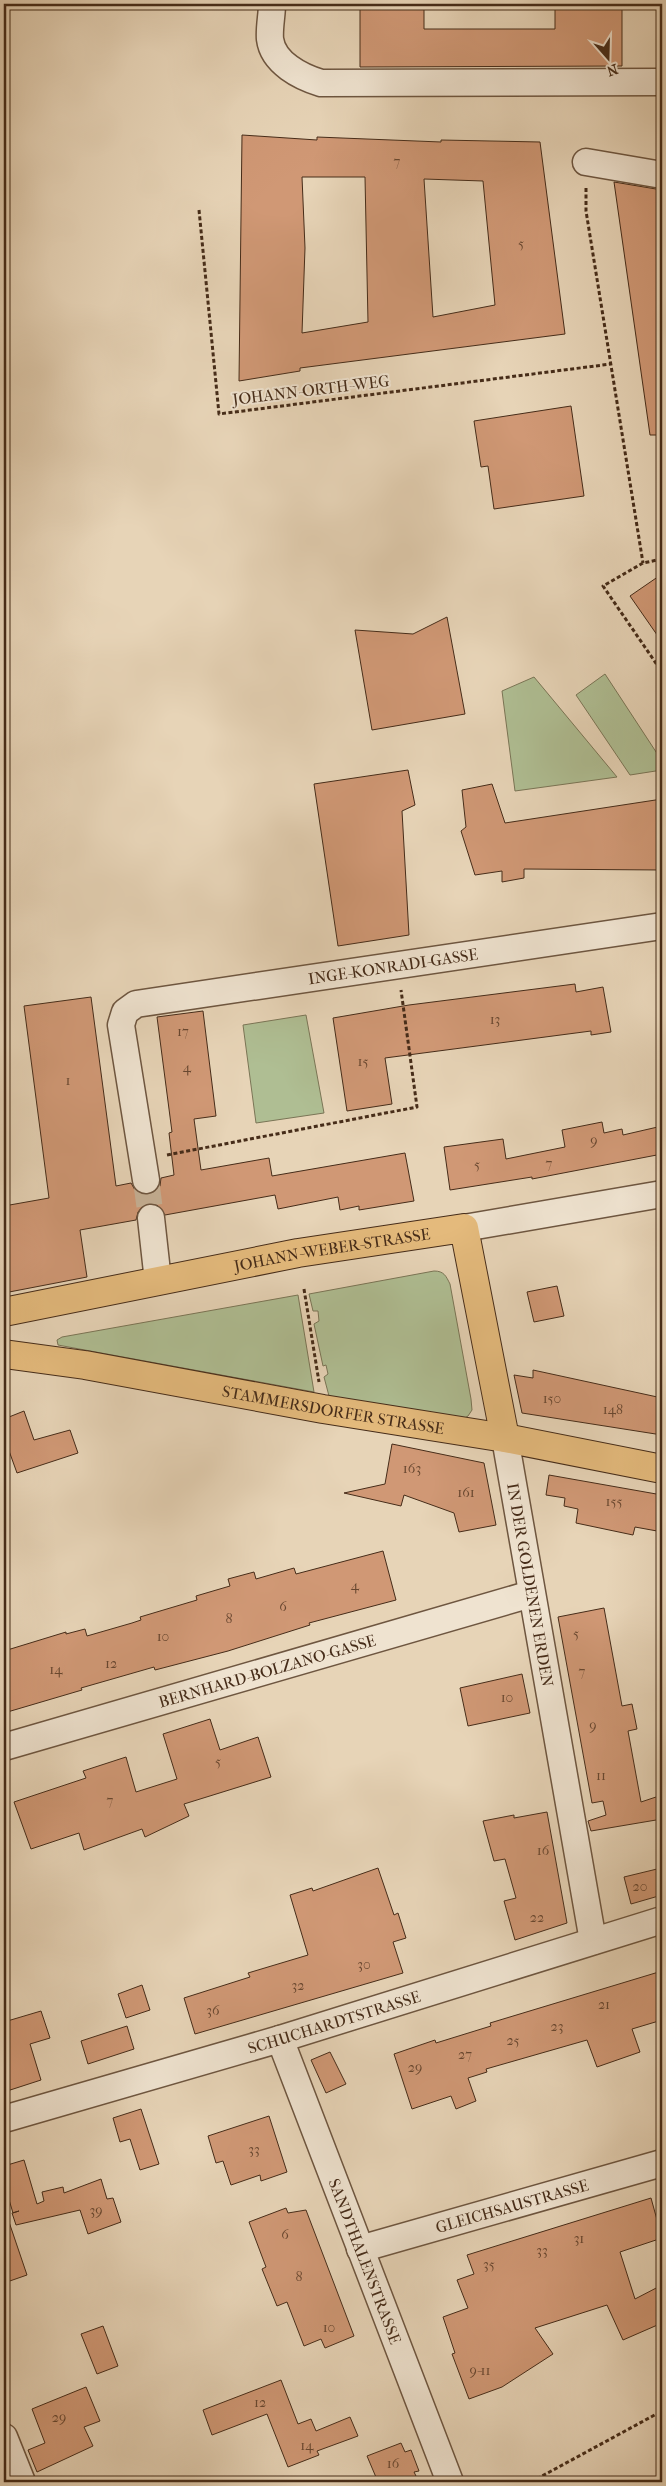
<svg xmlns="http://www.w3.org/2000/svg" width="666" height="2486" viewBox="0 0 666 2486" font-family="'IM FELL French Canon',serif">
  <style>
    .green { fill: #afbe93; stroke: #7a7556 }
    .building { fill: #d09875; stroke: #462c19; fill-rule: evenodd }
    .lines { fill: none; stroke-linecap: round; stroke-linejoin: round }
    .minor-tunnel { stroke: #c7b297; stroke-width: 26; stroke-dasharray: 26 13; stroke-linecap: butt }
    .minor-casing { stroke: #6e5640; stroke-width: 29 }
    .major-casing { stroke: #462c19; stroke-width: 30 }
    .path { stroke: #462c19; stroke-width: 3; stroke-dasharray: 4 2.5; stroke-linecap: butt }
    .minor { stroke: #efe3d0; stroke-width: 26 }
    .major { stroke: #e4ba7c; stroke-width: 28 }
    .labels { text-anchor: middle; dominant-baseline: central; stroke-width: 4; stroke-linejoin: round; paint-order: stroke }
    .number-label { font-size: 14px; fill: #684730 }
    .street-label { font-size: 16px; fill: #462c19; stroke: #efe3d0 }
  </style>
  <rect width="100%" height="100%" fill="#e7d4b7"/>
  <filter id="stains"><feTurbulence type="fractalNoise" baseFrequency=".004" numOctaves="4"/><feColorMatrix values="0 0 0 0 .2 0 0 0 0 .09 0 0 0 0 .02 0 0 0 .5 -.17"/></filter>
  <radialGradient id="worn" r=".72"><stop offset=".6" stop-color="#630" stop-opacity="0"/><stop offset="1" stop-color="#630" stop-opacity=".3"/></radialGradient>
  <path class="green" d="M605,674L662,761V770L630,775L576,695Z
    M534,677L544,689L617,777L515,791L502,691Z
    M306,1015L324,1113L256,1123L243,1025Z
    M434,1271C444,1271 446,1276 450,1284L471,1399L472,1410L468,1416L463,1419L329,1396L324,1377L328,1374L326,1365L323,1366L314,1324L319,1321L318,1311H313L309,1294Z
    M298,1295L314,1392L74,1348L58,1345L57,1340L62,1337Z"/>
  <path class="building" d="M360,4H424V29H555V4H622V66L360,67Z
    M242,135L317,140V137L441,142V140L540,142L565,334L300,368V371L239,381ZM302,177H365L368,322L302,333L305,248ZM424,179L483,181L495,305L433,317Z
    M614,182L662,190V435H650Z
    M571,406L584,496L494,509L488,466L481,467L474,421Z
    M662,574V642L630,596Z
    M447,617L465,714L372,730L355,630L413,634Z
    M408,770L415,805L402,811L409,935L338,946L314,784Z
    M492,784L505,823L662,799V870L524,869V878L502,882V871L475,875L461,831L466,827L462,790Z
    M575,984L576,992L603,987L611,1032L591,1035V1031L385,1058L392,1104L347,1111L333,1018L409,1005Z
    M91,997L116,1186L131,1183L135,1190L140,1194L149,1195L156,1191L160,1186L161,1178L174,1175L169,1133L172,1132L157,1017L203,1011L216,1116L194,1119L201,1170L269,1158L272,1176L405,1153L414,1201L359,1210V1206L340,1210L338,1197L278,1209L275,1195L165,1215L157,1205L149,1203L143,1206L138,1212L136,1220L80,1230L87,1277L4,1293V1206L49,1198L24,1006Z
    M602,1122L604,1133L622,1129L623,1135L662,1126V1154L532,1179V1177L450,1190L444,1147L503,1139L506,1159L565,1147L562,1130Z
    M557,1286L564,1316L534,1322L527,1292Z
    M533,1370L662,1398V1435L522,1413L514,1375L533,1378Z
    M24,1411L34,1440L70,1430L78,1453L17,1473L4,1437V1419Z
    M392,1444L484,1463L496,1525L459,1532L454,1513L404,1495L401,1506L344,1493L385,1484Z
    M549,1475L662,1495V1528L658,1527L657,1531L635,1527L633,1535L576,1523L578,1509L564,1506L565,1498L546,1495Z
    M383,1551L396,1600L309,1623L310,1625L228,1651L155,1670L154,1667L81,1688L82,1690L4,1713V1651L66,1632V1634L85,1629L87,1636L132,1623L141,1620L140,1617L197,1600L196,1596L230,1586L228,1579L254,1572L256,1579L294,1568L296,1574Z
    M604,1608L622,1706L632,1704L637,1729L628,1731L641,1802L662,1795V1819L591,1831L588,1821L606,1815L603,1801L592,1803L558,1617Z
    M522,1674L530,1713L468,1726L460,1688Z
    M210,1719L220,1750L258,1737L271,1777L184,1804L189,1816L145,1837L142,1829L84,1850L79,1833L31,1849L14,1802L86,1778L83,1771L126,1757L136,1792L177,1779L163,1734Z
    M547,1812L567,1923L515,1940L504,1901L516,1898L505,1859L494,1861L483,1821L514,1815V1818Z
    M378,1868L394,1915L398,1913L406,1938L393,1942L403,1973L195,2034L184,1998L250,1977L248,1973L308,1955L290,1895L312,1888L313,1891Z
    M657,1869L662,1895L631,1904L624,1877Z
    M662,1971V2020L632,2029L640,2052L597,2067L587,2040L486,2069L487,2072L468,2078L476,2101L456,2109L451,2096L412,2109L394,2054L435,2040L436,2043L491,2026L490,2023Z
    M142,1985L150,2010L126,2018L118,1994Z
    M41,2011L50,2038L30,2044L41,2080L4,2092V2022Z
    M127,2026L134,2049L88,2064L81,2041Z
    M330,2052L346,2084L326,2093L311,2060Z
    M141,2109L159,2164L140,2170L130,2139L120,2142L113,2118Z
    M269,2116L287,2172L261,2181L260,2175L231,2185L223,2161L216,2163L208,2136Z
    M24,2160L37,2204L44,2201L42,2192L63,2187L64,2193L101,2179L107,2199L113,2198L121,2222L88,2234L80,2210L16,2225L12,2213L19,2211L13,2213L4,2183V2166Z
    M651,2198L662,2238L620,2252L635,2299L662,2285V2323L623,2340L607,2305L535,2328L553,2354L502,2387L469,2399L452,2354L455,2353L443,2317L468,2308L457,2280L474,2274L467,2255Z
    M286,2208L288,2213L306,2210L354,2336L325,2348L321,2339L304,2346L287,2302L277,2306L262,2269L266,2267L249,2222Z
    M7,2216L27,2275L4,2283V2217Z
    M103,2326L118,2366L97,2374L81,2334Z
    M281,2380L298,2424L311,2419L316,2431L350,2417L358,2436L317,2451L319,2455L288,2467L267,2414L212,2435L203,2410Z
    M86,2387L100,2421L84,2427L93,2446L37,2472L28,2450L45,2443L32,2409Z
    M401,2443L405,2452L411,2450L419,2471L414,2472L416,2476L399,2482H378L367,2456Z"/>
  <g class="lines">
    <path class="minor-tunnel" d="M146,1180L151,1218"/>
    <defs>
      <g id="minor">
        <path d="M272,4C272,15 269,28 270,39C273,63 301,77 321,83L662,82"/>
        <path d="M586,162L662,175"/>
        <path id="s1" d="M146,1180L121,1025L125,1012L136,1004L662,926"/>
        <path d="M151,1218L158,1281"/>
        <path d="M464,1228L662,1194"/>
        <path id="s2" d="M505,1438L593,1941"/>
        <path id="s3" d="M4,1747L531,1594"/>
        <path id="s4" d="M280,2039L450,2482"/>
        <path id="s5" d="M4,2119L280,2039L662,1920"/>
        <path id="s6" d="M360,2249L662,2163"/>
        <path d="M4,2437L22,2482"/>
      </g>
      <g id="major">
        <path id="s7" d="M4,1312L298,1253L464,1228L505,1438"/>
        <path id="s8" d="M4,1354L85,1365L323,1409L505,1438L662,1469"/>
      </g>
    </defs>
    <use href="#minor" class="minor-casing"/>
    <use href="#major" class="major-casing"/>
    <path class="path" d="M586,188V211L643,563
      M199,210L219,414L611,364
      M662,559L643,563L603,586L662,672
      M167,1155L417,1107L401,990
      M304,1289L319,1382
      M531,2482L662,2411"/>
    <use href="#minor" class="minor"/>
    <use href="#major" class="major"/>
  </g>
  <g class="labels">
    <g class="number-label">
      <text x="397" y="161">7</text>
      <text x="521" y="243">5</text>
      <text x="495" y="1019">13</text>
      <text x="183" y="1031">17</text>
      <text x="363" y="1061">15</text>
      <text x="187" y="1067">4</text>
      <text x="68" y="1080">1</text>
      <text x="594" y="1140">9</text>
      <text x="549" y="1163">7</text>
      <text x="477" y="1164">5</text>
      <text x="552" y="1398">150</text>
      <text x="613" y="1409">148</text>
      <text x="412" y="1468">163</text>
      <text x="466" y="1492">161</text>
      <text x="614" y="1501">155</text>
      <text x="355" y="1585">4</text>
      <text x="283" y="1606">6</text>
      <text x="229" y="1618">8</text>
      <text x="576" y="1633">5</text>
      <text x="163" y="1636">10</text>
      <text x="111" y="1663">12</text>
      <text x="56" y="1669">14</text>
      <text x="582" y="1671">7</text>
      <text x="507" y="1697">10</text>
      <text x="593" y="1725">9</text>
      <text x="218" y="1761">5</text>
      <text x="601" y="1775">11</text>
      <text x="110" y="1800">7</text>
      <text x="543" y="1850">16</text>
      <text x="640" y="1886">20</text>
      <text x="537" y="1917">22</text>
      <text x="364" y="1964">30</text>
      <text x="298" y="1985">32</text>
      <text x="604" y="2004">21</text>
      <text x="213" y="2010">36</text>
      <text x="557" y="2026">23</text>
      <text x="513" y="2040">25</text>
      <text x="465" y="2054">27</text>
      <text x="415" y="2067">29</text>
      <text x="254" y="2149">33</text>
      <text x="96" y="2210">39</text>
      <text x="285" y="2234">6</text>
      <text x="579" y="2238">31</text>
      <text x="542" y="2250">33</text>
      <text x="489" y="2264">35</text>
      <text x="299" y="2276">8</text>
      <text x="329" y="2327">10</text>
      <text x="480" y="2370">9-11</text>
      <text x="260" y="2402">12</text>
      <text x="59" y="2417">29</text>
      <text x="307" y="2445">14</text>
      <text x="393" y="2463">16</text>
    </g>
    <g class="street-label">
      <text transform="translate(311 390) rotate(-7)">JOHANN-ORTH-WEG</text>
      <text stroke="none"><textPath href="#s1" startOffset="444">INGE-KONRADI-GASSE</textPath></text>
      <text stroke="none"><textPath href="#s7" startOffset="334">JOHANN-WEBER-STRASSE</textPath></text>
      <text stroke="none"><textPath href="#s8" startOffset="334">STAMMERSDORFER STRASSE</textPath></text>
      <text stroke="none"><textPath href="#s2" startOffset="149">IN DER GOLDENEN ERDEN</textPath></text>
      <text stroke="none"><textPath href="#s3" startOffset="274">BERNHARD-BOLZANO-GASSE</textPath></text>
      <text stroke="none"><textPath href="#s5" startOffset="344">SCHUCHARDTSTRASSE</textPath></text>
      <text stroke="none"><textPath href="#s6" startOffset="158">GLEICHSAUSTRASSE</textPath></text>
      <text stroke="none"><textPath href="#s4" startOffset="238">SANDTHALENSTRASSE</textPath></text>
    </g>
  </g>
  <rect width="666" height="2486" fill="none" stroke="#e7d4b7" stroke-width="20"/>
  <rect x="5" y="5" width="656" height="2476" fill="none" stroke="#462c19" stroke-width="2.5"/>
  <rect x="10" y="10" width="646" height="2466" fill="none" stroke="#462c19"/>
  <g transform="translate(608 58) rotate(160)" stroke="#efe3d0" stroke-width="4" paint-order="stroke">
  <path d="M0-4L9 19L0 12L-9 19Z" fill="#462c19"/>
  <text y="-8" font-size="14" font-weight="bold" text-anchor="middle" fill="#462c19">N</text>
  </g>
  <rect width="100%" height="100%" filter="url(#stains)"/>
  <rect width="100%" height="100%" fill="url(#worn)"/>
</svg>
